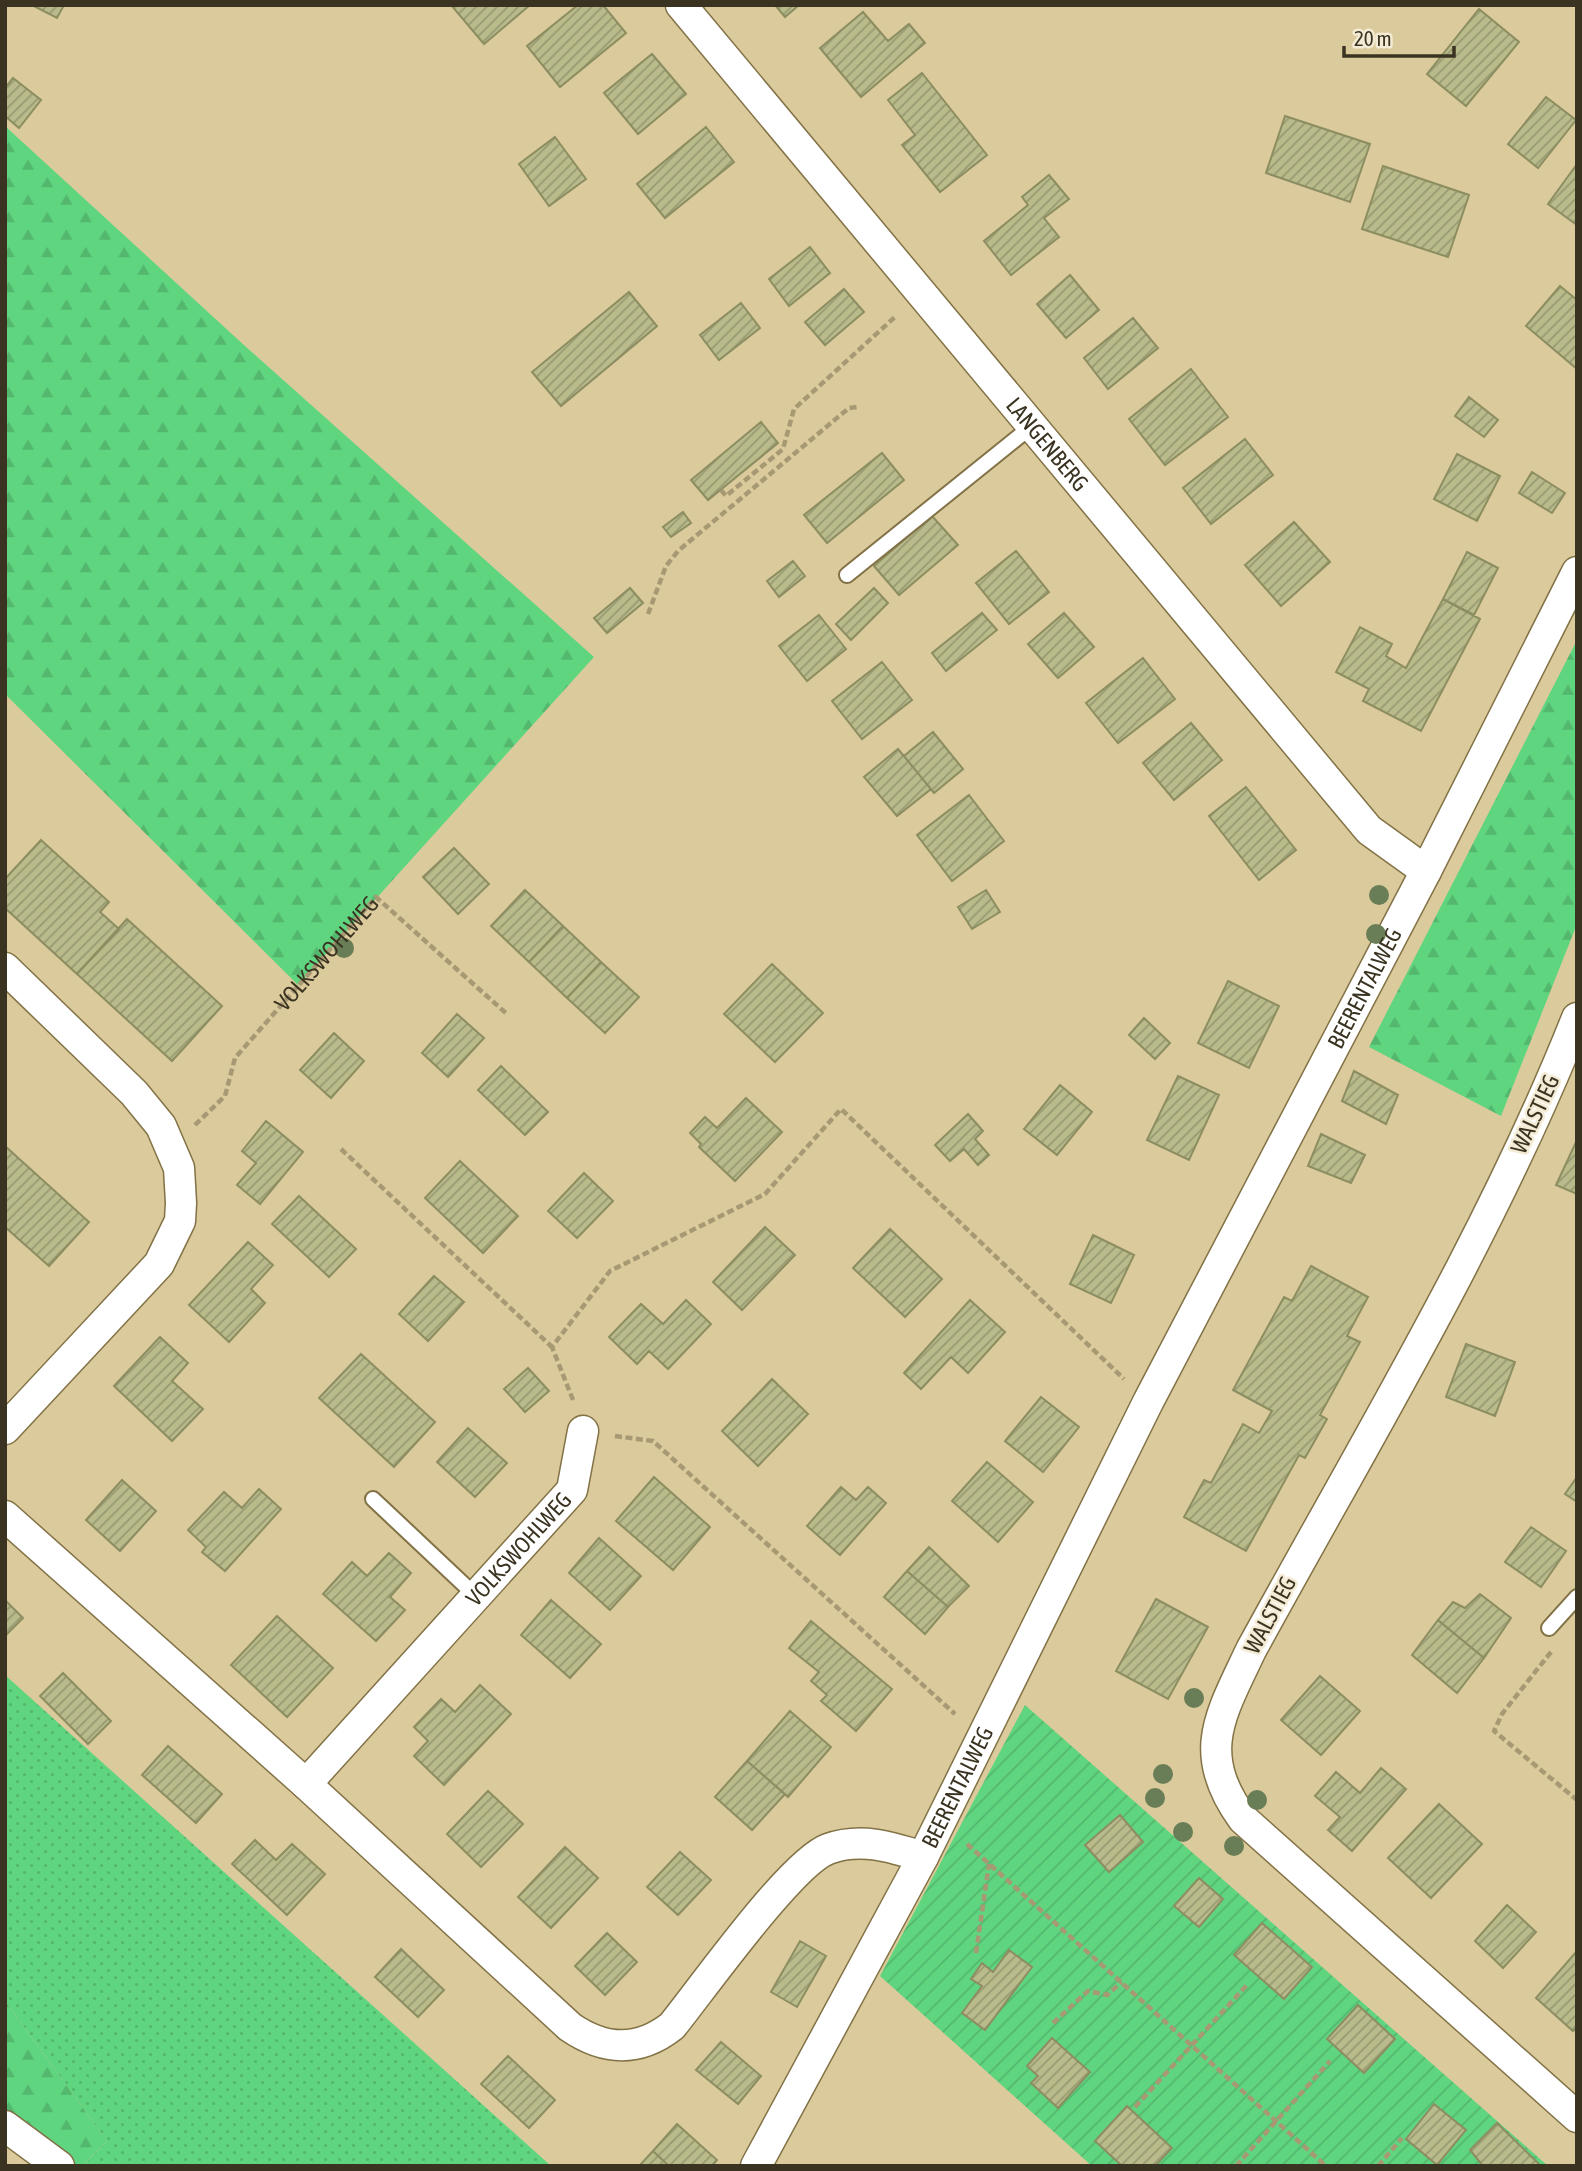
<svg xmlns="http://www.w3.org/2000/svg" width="1582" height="2171" viewBox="0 0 1582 2171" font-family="'Asap Condensed',sans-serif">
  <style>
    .grass { fill: url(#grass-dots) }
    .forest { fill: url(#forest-firs) }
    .garden { fill: url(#garden-furrows) }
    .building { fill: url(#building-hatch); stroke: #8c8e61; stroke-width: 2 }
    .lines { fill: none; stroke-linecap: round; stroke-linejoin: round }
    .lane-casing { stroke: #827246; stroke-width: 18 }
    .street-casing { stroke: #827246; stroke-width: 33 }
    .path { stroke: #a79973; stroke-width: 4.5; stroke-dasharray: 7 3.5; stroke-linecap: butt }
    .lane { stroke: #fff; stroke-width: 14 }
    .street { stroke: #fff; stroke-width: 30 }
    .tree { fill: #697d56 }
    .labels { text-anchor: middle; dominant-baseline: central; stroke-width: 5; stroke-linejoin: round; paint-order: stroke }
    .street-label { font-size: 23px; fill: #3a3321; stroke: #f4ebd4 }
  </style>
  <defs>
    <pattern id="grass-dots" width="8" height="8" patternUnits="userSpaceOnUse" patternTransform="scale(1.75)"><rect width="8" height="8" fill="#5fd580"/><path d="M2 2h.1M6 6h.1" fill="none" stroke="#53b76e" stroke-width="1.8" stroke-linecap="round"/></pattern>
    <pattern id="forest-firs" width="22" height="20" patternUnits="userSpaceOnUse" patternTransform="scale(1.75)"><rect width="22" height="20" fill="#5fd580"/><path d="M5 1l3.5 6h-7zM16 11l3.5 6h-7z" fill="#53b76e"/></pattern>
    <pattern id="garden-furrows" width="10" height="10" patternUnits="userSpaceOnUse" patternTransform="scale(1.75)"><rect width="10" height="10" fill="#5fd580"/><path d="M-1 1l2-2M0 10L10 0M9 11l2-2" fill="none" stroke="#53b76e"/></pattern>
    <pattern id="building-hatch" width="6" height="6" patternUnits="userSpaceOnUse" patternTransform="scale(1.75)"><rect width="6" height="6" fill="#b9bb8b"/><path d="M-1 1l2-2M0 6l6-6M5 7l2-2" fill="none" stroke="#979971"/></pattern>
  </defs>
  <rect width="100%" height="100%" fill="#dbca9b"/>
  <path class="grass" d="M5,1675L551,2166H82L107,2141L5,2001Z"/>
  <path class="forest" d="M5,126L245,346L594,657L298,985L5,694Z
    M1577,640V924L1501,1116L1369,1047Z
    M5,2001L107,2141L82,2166H59L5,2126Z"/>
  <path class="garden" d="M1025,1705L1548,2166H1092L880,1976Z"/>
  <path class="building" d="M32,5H64L57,18Z
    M451,5H530L484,44Z
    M578,5H603L626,33L560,87L527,46Z
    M775,5H799L785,17Z
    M1479,9L1519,42L1466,106L1427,74Z
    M863,12L888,41L909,24L925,43L861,97L820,48Z
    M652,54L686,94L638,134L604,93Z
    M922,73L987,155L940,192L902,145L915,135L888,100Z
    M13,78L41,100L19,128L5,116V88Z
    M1546,97L1576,120L1538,168L1508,144Z
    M1285,116L1370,144L1350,202L1266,173Z
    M706,127L734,162L665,218L637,184Z
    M555,137L586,179L549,206L519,164Z
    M1577,164V225L1548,204Z
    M1383,166L1469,195L1448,257L1362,229Z
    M1049,175L1069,199L1044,218L1059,237L1011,275L984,241L1028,205L1022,197Z
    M810,247L830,273L789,306L769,279Z
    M1070,275L1099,310L1066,338L1037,304Z
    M1560,286L1577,300V369L1526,326Z
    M844,289L864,312L825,345L805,322Z
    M629,292L657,326L561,406L532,372Z
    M741,303L760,328L719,360L700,335Z
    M1133,318L1158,348L1108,389L1084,358Z
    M1191,369L1228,417L1165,465L1129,419Z
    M1469,397L1498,420L1484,437L1455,416Z
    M761,422L778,443L708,500L691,480Z
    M1245,439L1273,475L1211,524L1183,488Z
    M882,453L904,480L827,543L804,515Z
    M1457,454L1500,476L1477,521L1434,499Z
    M1532,472L1565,493L1552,513L1519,493Z
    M683,512L691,523L671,537L663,527Z
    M932,516L958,545L899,595L874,566Z
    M1294,522L1330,562L1281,606L1245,565Z
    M1016,551L1049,592L1009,624L976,583Z
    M1467,552L1498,568L1474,615L1443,599Z
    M793,561L805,576L779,597L767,581Z
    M630,588L643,603L607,633L594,618Z
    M874,588L888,603L851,640L836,624Z
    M1443,599L1480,619L1421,731L1363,701L1369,689L1336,672L1360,627L1392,644L1386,656L1406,668Z
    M982,613L997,630L946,671L932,653Z
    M1064,613L1094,647L1058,678L1028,644Z
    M819,615L846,649L807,681L779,646Z
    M1143,658L1175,699L1118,743L1086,703Z
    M882,662L912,700L862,739L832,701Z
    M1191,723L1222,760L1174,800L1143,763Z
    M933,732L963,769L934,793L904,756Z
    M898,749L931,789L897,816L864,777Z
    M1246,787L1296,850L1259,880L1209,816Z
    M969,795L1004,841L952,881L917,835Z
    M41,840L109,902L100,912L119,929L77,974L5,908V879Z
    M454,848L489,884L458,914L423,877Z
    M525,890L563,926L529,962L491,926Z
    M986,890L1000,912L972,929L958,907Z
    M127,919L222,1006L172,1061L77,974Z
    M563,926L601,962L567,998L529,962Z
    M601,962L639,997L605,1033L567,998Z
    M772,964L823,1013L775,1062L724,1014Z
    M1228,981L1279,1006L1249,1068L1198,1043Z
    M457,1014L484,1038L448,1077L422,1053Z
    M1144,1018L1170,1043L1155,1059L1129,1035Z
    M334,1033L364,1061L331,1098L300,1070Z
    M501,1066L548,1112L525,1135L478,1090Z
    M1354,1071L1398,1095L1386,1124L1342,1101Z
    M1178,1076L1219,1095L1189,1160L1147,1140Z
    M1060,1085L1092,1112L1057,1155L1024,1129Z
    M746,1098L782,1132L735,1181L699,1147L701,1144L690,1133L705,1117L717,1128Z
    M968,1114L983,1131L975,1139L989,1155L978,1165L964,1149L950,1161L935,1145Z
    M266,1121L303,1152L260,1204L237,1185L256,1163L242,1151Z
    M1321,1134L1365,1155L1351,1183L1308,1166Z
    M1577,1140V1194L1556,1185Z
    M5,1146L89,1222L49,1266L5,1227Z
    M460,1161L518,1216L483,1253L425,1198Z
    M584,1173L613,1201L577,1238L548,1211Z
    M299,1196L356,1249L329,1277L272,1224Z
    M765,1227L795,1255L742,1310L713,1282Z
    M890,1229L942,1279L905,1317L853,1268Z
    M1093,1235L1134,1255L1111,1303L1070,1284Z
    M248,1242L273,1265L251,1289L265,1303L229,1342L189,1305Z
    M1311,1266L1368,1297L1347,1336L1360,1342L1320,1415L1327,1419L1305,1458L1299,1455L1246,1551L1184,1517L1204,1480L1211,1483L1243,1424L1259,1433L1272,1411L1233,1390L1284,1297L1292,1301Z
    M434,1276L464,1302L428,1341L399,1314Z
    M686,1300L711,1324L668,1369L649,1351L637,1364L609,1337L641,1304L663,1324Z
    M970,1300L1005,1332L968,1373L951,1357L921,1389L904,1373Z
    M160,1337L188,1363L172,1381L203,1409L172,1441L114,1386Z
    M1466,1344L1515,1362L1495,1416L1446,1397Z
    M361,1354L435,1422L394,1467L319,1398Z
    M528,1368L549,1391L525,1412L504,1389Z
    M772,1379L808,1414L758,1466L722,1431Z
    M1041,1397L1079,1427L1043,1472L1005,1441Z
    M468,1428L507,1463L475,1497L437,1462Z
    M987,1462L1033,1502L998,1542L952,1501Z
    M654,1477L710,1527L673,1570L616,1521Z
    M1577,1477V1502L1565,1494Z
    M122,1480L156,1511L120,1551L86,1520Z
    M841,1487L856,1500L868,1487L886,1503L840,1555L807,1526Z
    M259,1489L281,1509L225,1571L202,1552L206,1547L188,1530L224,1492L242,1508Z
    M1531,1527L1566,1551L1541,1587L1505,1562Z
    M599,1538L641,1576L610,1610L569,1573Z
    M929,1547L969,1586L948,1607L907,1571Z
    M389,1553L411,1573L390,1597L405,1610L376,1641L323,1594L352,1562L367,1576Z
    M907,1571L948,1607L925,1634L884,1597Z
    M1480,1594L1511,1618L1484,1658L1438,1620L1453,1602L1465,1608Z
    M1156,1599L1208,1627L1168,1699L1116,1671Z
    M5,1600L23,1618L5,1636Z
    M551,1600L601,1644L570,1678L521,1635Z
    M277,1616L333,1668L287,1717L231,1665Z
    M1438,1620L1484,1658L1457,1693L1412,1655Z
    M811,1621L892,1689L856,1731L821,1701L827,1695L811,1681L819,1672L789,1648Z
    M63,1673L111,1721L88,1744L40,1696Z
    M1320,1676L1360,1711L1321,1755L1281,1720Z
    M480,1685L511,1714L444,1785L414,1756L428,1741L414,1727L441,1699L455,1712Z
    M790,1711L831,1747L788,1797L747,1761Z
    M168,1746L222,1794L196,1823L142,1775Z
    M747,1761L785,1794L752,1830L715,1797Z
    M1381,1768L1406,1789L1352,1851L1328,1830L1340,1817L1315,1796L1336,1772L1360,1793Z
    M488,1791L523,1824L481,1867L447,1834Z
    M1439,1804L1482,1844L1431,1898L1388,1858Z
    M1120,1815L1143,1842L1109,1872L1085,1845Z
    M255,1840L276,1860L292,1844L325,1874L287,1915L232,1864Z
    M565,1847L598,1878L551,1928L518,1897Z
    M680,1852L711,1880L678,1915L647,1887Z
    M1199,1878L1223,1899L1199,1927L1174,1906Z
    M1507,1905L1536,1932L1503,1968L1475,1941Z
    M1262,1923L1312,1967L1284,1999L1234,1955Z
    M607,1933L637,1962L605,1995L575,1966Z
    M800,1941L826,1956L797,2007L771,1992Z
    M401,1949L444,1990L418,2017L375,1977Z
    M1009,1950L1032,1967L985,2030L962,2013L982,1986L971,1979L982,1963L993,1972Z
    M1577,1951V2027L1573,2031L1536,1998Z
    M1358,2005L1395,2039L1364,2073L1327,2039Z
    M1052,2038L1090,2072L1058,2108L1031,2083L1038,2076L1027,2066Z
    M721,2042L761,2076L738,2104L696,2070Z
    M508,2056L555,2100L529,2128L481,2084Z
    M1434,2104L1466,2130L1437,2165L1406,2139Z
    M1127,2106L1172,2148L1155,2166H1122L1095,2141Z
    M1497,2123L1541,2166H1483L1470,2150Z
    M677,2124L717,2160L712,2166H669L653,2151Z
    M653,2151L669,2166H639Z"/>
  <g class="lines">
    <defs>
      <path id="lane" d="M847,575L1032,426
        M373,1499L476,1596
        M1549,1628L1577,1597"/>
      <g id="street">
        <path id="s2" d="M681,5L1369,830L1426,871"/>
        <path d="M5,968L134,1093L161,1126L179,1168L181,1203L180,1221L159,1264L5,1429"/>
        <path d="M1577,1018C1490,1237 1364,1443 1251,1650C1220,1716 1195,1753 1243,1819L1577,2117"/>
        <path d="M5,1516L306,1784L570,2027C605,2051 639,2052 672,2026C702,1989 791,1863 828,1849C861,1837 892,1847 923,1857"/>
        <path id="s3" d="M306,1784L572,1490L583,1431"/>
        <path d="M5,2126L59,2166"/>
        <path id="s4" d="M756,2166L923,1857L1148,1402L1426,871L1577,572"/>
      </g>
    </defs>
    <use href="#lane" class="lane-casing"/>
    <use href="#street" class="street-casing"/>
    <g class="path">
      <path d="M721,490L726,496L783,449L794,409L896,316"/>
      <path d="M648,614L666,566L678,551L849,408L857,407"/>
      <path id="s1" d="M195,1125L225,1096L235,1058L376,897L508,1015"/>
      <path d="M341,1149L552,1347"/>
      <path d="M573,1400L552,1347L610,1271L765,1194L841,1109L1124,1379"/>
      <path d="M615,1436L653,1441L955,1714"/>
      <path d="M1551,1652L1502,1714L1494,1731L1577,1800"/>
      <path d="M967,1844L1326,2166"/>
      <path d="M976,1953L989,1864"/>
      <path d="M1053,2023L1088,1991L1107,1995L1122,1982"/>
      <path d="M1135,2107L1247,1985"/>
      <path d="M1236,2166L1330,2061"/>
      <path d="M1378,2166L1402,2138"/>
    </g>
    <use href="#lane" class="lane"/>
    <use href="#street" class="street"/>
  </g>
  <g class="tree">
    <circle cx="1379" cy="895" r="10"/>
    <circle cx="1376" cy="934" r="10"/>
    <circle cx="344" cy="948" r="10"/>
    <circle cx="1194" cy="1698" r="10"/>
    <circle cx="1163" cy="1774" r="10"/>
    <circle cx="1155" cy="1798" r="10"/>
    <circle cx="1257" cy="1800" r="10"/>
    <circle cx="1183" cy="1832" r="10"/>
    <circle cx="1234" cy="1846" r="10"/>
  </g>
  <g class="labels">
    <g class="street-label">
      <text stroke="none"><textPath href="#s2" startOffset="572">LANGENBERG</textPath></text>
      <text stroke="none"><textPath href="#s1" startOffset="220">VOLKSWOHLWEG</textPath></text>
      <text stroke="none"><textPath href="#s4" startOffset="1326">BEERENTALWEG</textPath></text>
      <text transform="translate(1535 1114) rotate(-65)">WALSTIEG</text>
      <text stroke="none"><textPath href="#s3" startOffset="317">VOLKSWOHLWEG</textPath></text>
      <text transform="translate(1270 1615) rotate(-62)">WALSTIEG</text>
      <text stroke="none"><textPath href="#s4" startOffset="429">BEERENTALWEG</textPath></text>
    </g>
  </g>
  <rect width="1582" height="2171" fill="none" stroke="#3a3321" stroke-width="14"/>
  <path d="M1344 46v10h110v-10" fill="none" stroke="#3a3321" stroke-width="3.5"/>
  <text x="1354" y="46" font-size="21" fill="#3a3321" stroke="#f4ebd4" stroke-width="5" paint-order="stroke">20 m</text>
</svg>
